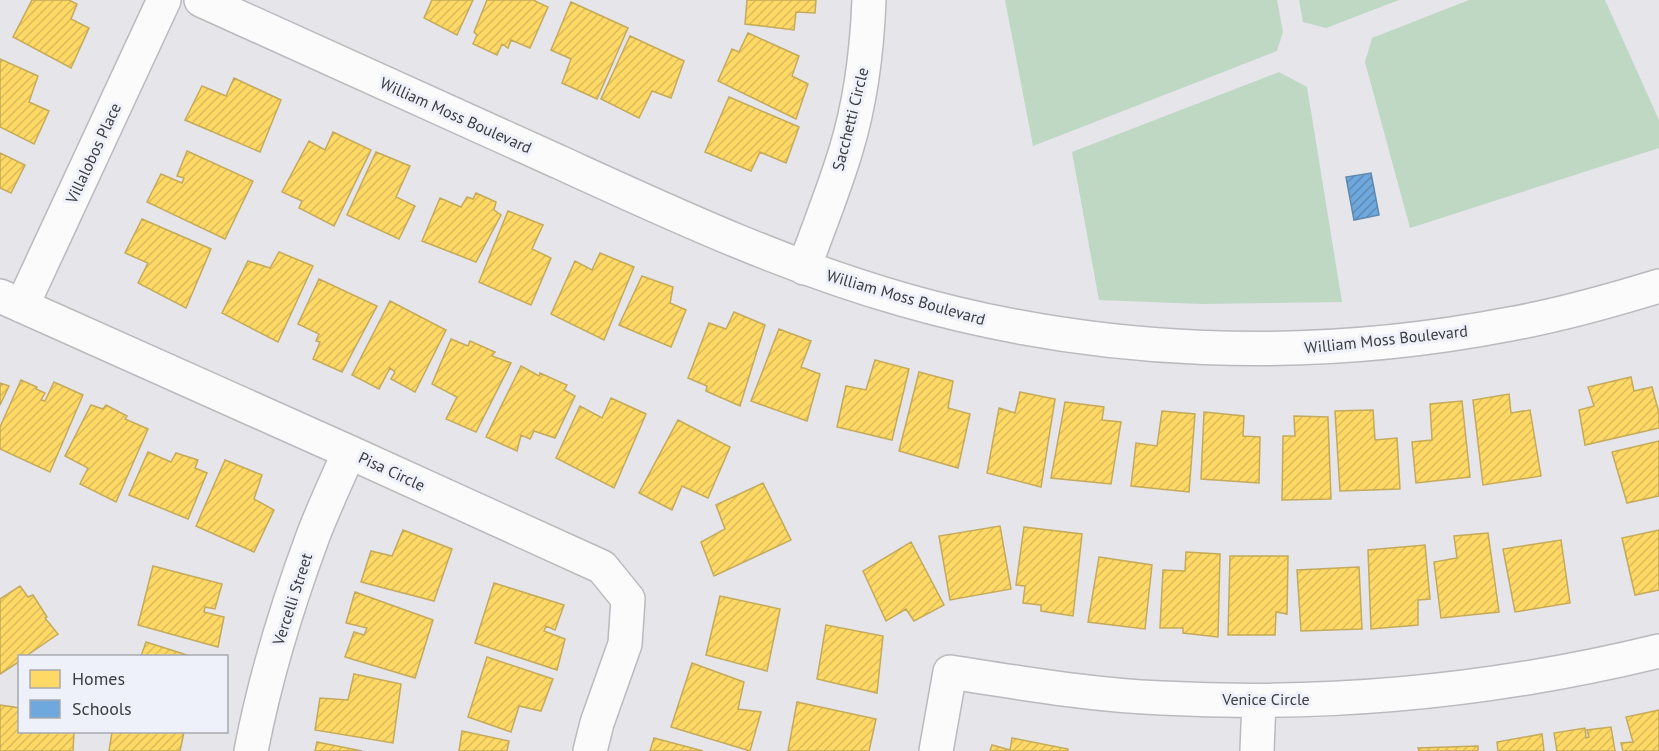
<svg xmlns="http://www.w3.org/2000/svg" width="1659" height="751" viewBox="0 0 1659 751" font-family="'PT Sans',sans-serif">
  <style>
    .green { fill: #bed8c4 }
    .homes { fill: url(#homes-hatch); stroke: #c4aa5a; stroke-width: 1.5 }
    .schools { fill: url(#schools-hatch); stroke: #5f88ad; stroke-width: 1.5 }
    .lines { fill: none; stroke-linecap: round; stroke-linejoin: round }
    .minor-casing { stroke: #bababe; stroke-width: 36 }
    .minor { stroke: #fbfbfc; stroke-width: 33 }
    .labels { text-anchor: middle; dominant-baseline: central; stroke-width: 6; stroke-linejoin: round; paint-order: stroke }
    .street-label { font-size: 16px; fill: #3b3c3f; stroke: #eff1fa }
  </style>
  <defs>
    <pattern id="homes-hatch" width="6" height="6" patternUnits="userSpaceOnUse" patternTransform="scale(1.5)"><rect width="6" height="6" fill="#ffd966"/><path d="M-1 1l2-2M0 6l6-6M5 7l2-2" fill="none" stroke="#dbbb5a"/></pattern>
    <pattern id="schools-hatch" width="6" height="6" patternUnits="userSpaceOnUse" patternTransform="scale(1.5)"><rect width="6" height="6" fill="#6fa8dc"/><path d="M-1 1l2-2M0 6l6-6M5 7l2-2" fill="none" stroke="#5c8ab4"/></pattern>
  </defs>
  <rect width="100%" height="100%" fill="#e5e5ea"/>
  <path class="green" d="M1005,0H1277L1283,32L1277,51L1033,146Z
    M1299,0H1399L1326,28L1303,22Z
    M1469,0H1605L1659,120V148L1410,228L1365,62L1372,38Z
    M1279,72L1307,87L1342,302L1201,304L1099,300L1072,152Z"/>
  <path class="homes" d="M32,0H69L77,4L71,19L89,28L71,68L13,37Z
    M432,0H473L457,35L424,18Z
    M487,0H533L548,7L530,48L511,40L508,48L502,44L497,55L473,44L477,35L474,32Z
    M747,0H816L815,13L796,12L794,30L745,24Z
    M571,2L628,28L597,99L562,83L571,59L551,50Z
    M748,33L799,56L792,76L808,84L796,119L718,81L732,49L739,52Z
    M630,36L684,61L671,98L652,91L639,118L601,99Z
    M0,59L38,76L29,102L49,111L34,144L0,127Z
    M234,78L281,100L260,152L185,120L202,86L226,96Z
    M729,97L799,127L786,163L760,152L751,171L705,152Z
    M333,132L371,150L334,226L299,208L302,201L282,192L309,141L325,150Z
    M187,151L253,181L225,239L147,202L161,174L182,183L184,178L177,176Z
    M376,152L410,166L396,197L415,206L399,239L347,215Z
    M0,153L25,165L11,193L0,188Z
    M476,193L496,202L494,210L501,215L476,262L422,241L440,198L461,207L467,197L473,199Z
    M508,211L543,225L532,249L551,258L531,305L479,282Z
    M142,219L211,249L186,308L138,283L148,263L125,253Z
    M279,252L313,266L278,342L222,313L248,261L270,268Z
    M600,253L634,267L604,340L551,314L575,261L592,270Z
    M642,276L673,287L670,303L686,310L671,347L619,325Z
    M319,279L377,306L342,372L313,359L320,342L316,341L319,334L298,324Z
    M390,301L446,330L415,392L391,379L395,372L390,368L379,389L352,375Z
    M734,312L765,325L740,406L706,391L707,386L688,378L709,323L726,329Z
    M779,329L811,341L801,367L820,374L807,421L751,401Z
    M451,339L468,346L470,341L495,352L492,356L511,363L476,432L446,419L457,397L432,384Z
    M875,360L909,369L892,440L837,427L846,386L866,390Z
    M521,366L539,376L540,373L567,385L564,390L575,396L555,438L534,431L530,439L521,435L517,451L486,437Z
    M919,372L953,381L948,408L970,414L958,468L899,451Z
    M1631,377L1634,391L1652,387L1659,413V428L1585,445L1579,410L1594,406L1588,387Z
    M21,380L37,387L36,389L45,393L41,400L45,401L54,382L83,395L50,472L0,449V427Z
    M0,383L9,386L0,405Z
    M1020,392L1055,399L1041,487L987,473L999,408L1015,413Z
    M1509,394L1511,413L1530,410L1541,476L1483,485L1473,400Z
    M611,398L646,414L614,488L556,458L580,406L602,418Z
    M1462,401L1470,477L1416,483L1412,442L1432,440L1430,404Z
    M1065,402L1104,407L1102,420L1121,422L1111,484L1051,478Z
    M91,405L103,409L106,405L127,416L125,419L148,429L116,502L80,484L88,468L65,456Z
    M1373,410L1375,440L1397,438L1400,489L1340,491L1335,411Z
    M1162,411L1195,414L1189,492L1131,486L1136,443L1157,446Z
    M1204,412L1244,416L1243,436L1260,437L1259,483L1201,479Z
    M1294,416L1328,417L1331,499L1282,500L1283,436H1295Z
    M678,420L730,447L708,498L682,486L672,510L639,493Z
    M1659,441V496L1627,503L1612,452Z
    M148,452L171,462L176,453L198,460L195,468L207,473L188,519L129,495Z
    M225,460L262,475L254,499L274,510L254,552L196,526Z
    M763,483L791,540L714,576L701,542L725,529L716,505Z
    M1000,526L1011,589L950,600L939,536Z
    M1024,527L1082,534L1073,616L1041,611V605L1023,603L1025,586L1016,585Z
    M403,530L452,549L434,601L361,582L371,551L392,556Z
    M1659,530V590L1635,595L1622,538Z
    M1488,533L1499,612L1441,618L1434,562L1457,558L1454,536Z
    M1561,540L1570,603L1515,612L1503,549Z
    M911,542L944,605L914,621L906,609L886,621L863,571Z
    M1425,545L1430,599L1418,600V625L1371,629L1368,550Z
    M1186,552L1220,554L1218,637L1183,633V628H1160L1163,570L1185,571Z
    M1230,556H1288L1287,614L1276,612L1275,635H1228Z
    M1099,557L1152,565L1145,629L1088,622Z
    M153,566L222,584L215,609L205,607L204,612L224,617L218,647L138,625Z
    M1359,567L1362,629L1301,631L1297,570Z
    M494,583L564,605L555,630L546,626L544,631L565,639L557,670L475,643Z
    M20,586L28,597L33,595L47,617L45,618L58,634L26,656H20V661L0,674V599Z
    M355,592L433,620L415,678L345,657L354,632L364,635L367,628L346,623Z
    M720,596L780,609L767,671L706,655Z
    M826,625L883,636L877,693L817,679Z
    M146,642L190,656H141Z
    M487,657L553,679L541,711L519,706L511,732L468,717Z
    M692,663L744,682L738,709L761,712L750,751L671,727Z
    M354,674L401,684L393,743L315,730L320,698L348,700Z
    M797,702L876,719L869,751H788Z
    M0,705L20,708V732H74L73,751H0Z
    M1659,710V751H1623L1621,743L1633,742L1626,717Z
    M1611,727L1615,751H1557L1554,733L1585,728L1586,738L1589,737L1587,730Z
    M462,731L509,741L507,751H459Z
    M112,732H184L180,751H109Z
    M1542,734L1544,751H1498L1497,742Z
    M654,738L703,751H650Z
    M1012,738L1068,749V751H990L992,745L1010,750Z
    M317,742L362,751H315Z
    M1478,746V751H1419L1418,748Z"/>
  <path class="schools" d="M1371,173L1379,215L1354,220L1346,177Z"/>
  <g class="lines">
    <defs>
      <path id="minor" d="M201,0C321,54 440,108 559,162C671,213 782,265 901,299C1098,356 1309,363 1510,324C1561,315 1610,301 1659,286
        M804,268C818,229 834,190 846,150C861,101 867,51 869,0
        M0,296L349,452L602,567L628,599L625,644L597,723L590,751
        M22,306L164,0
        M251,751C265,678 287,606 313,536C324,507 337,480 349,452
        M936,751L950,672C1021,683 1091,695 1162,698C1331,707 1495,691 1659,651
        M1257,751L1259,701"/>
    </defs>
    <use href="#minor" class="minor-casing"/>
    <use href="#minor" class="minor"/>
  </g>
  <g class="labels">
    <g class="street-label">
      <text transform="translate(456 115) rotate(24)">William Moss Boulevard</text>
      <text transform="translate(850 119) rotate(-76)">Sacchetti Circle</text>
      <text transform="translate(93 153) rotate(-65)">Villalobos Place</text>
      <text transform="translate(906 297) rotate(16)">William Moss Boulevard</text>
      <text transform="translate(1386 339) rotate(-6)">William Moss Boulevard</text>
      <text transform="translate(392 471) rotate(25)">Pisa Circle</text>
      <text transform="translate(292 599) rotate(-72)">Vercelli Street</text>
      <text x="1266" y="699">Venice Circle</text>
    </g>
  </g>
  <rect x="18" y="655" width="210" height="78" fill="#eff1fa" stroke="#a7a9af" stroke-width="1.5"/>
  <rect x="30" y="670" width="30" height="18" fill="#ffd966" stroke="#a7a9af" stroke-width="1.5"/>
  <text x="72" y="685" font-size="18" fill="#3b3c3f">Homes</text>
  <rect x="30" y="700" width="30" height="18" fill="#6fa8dc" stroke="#a7a9af" stroke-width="1.5"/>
  <text x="72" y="715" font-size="18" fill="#3b3c3f">Schools</text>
</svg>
